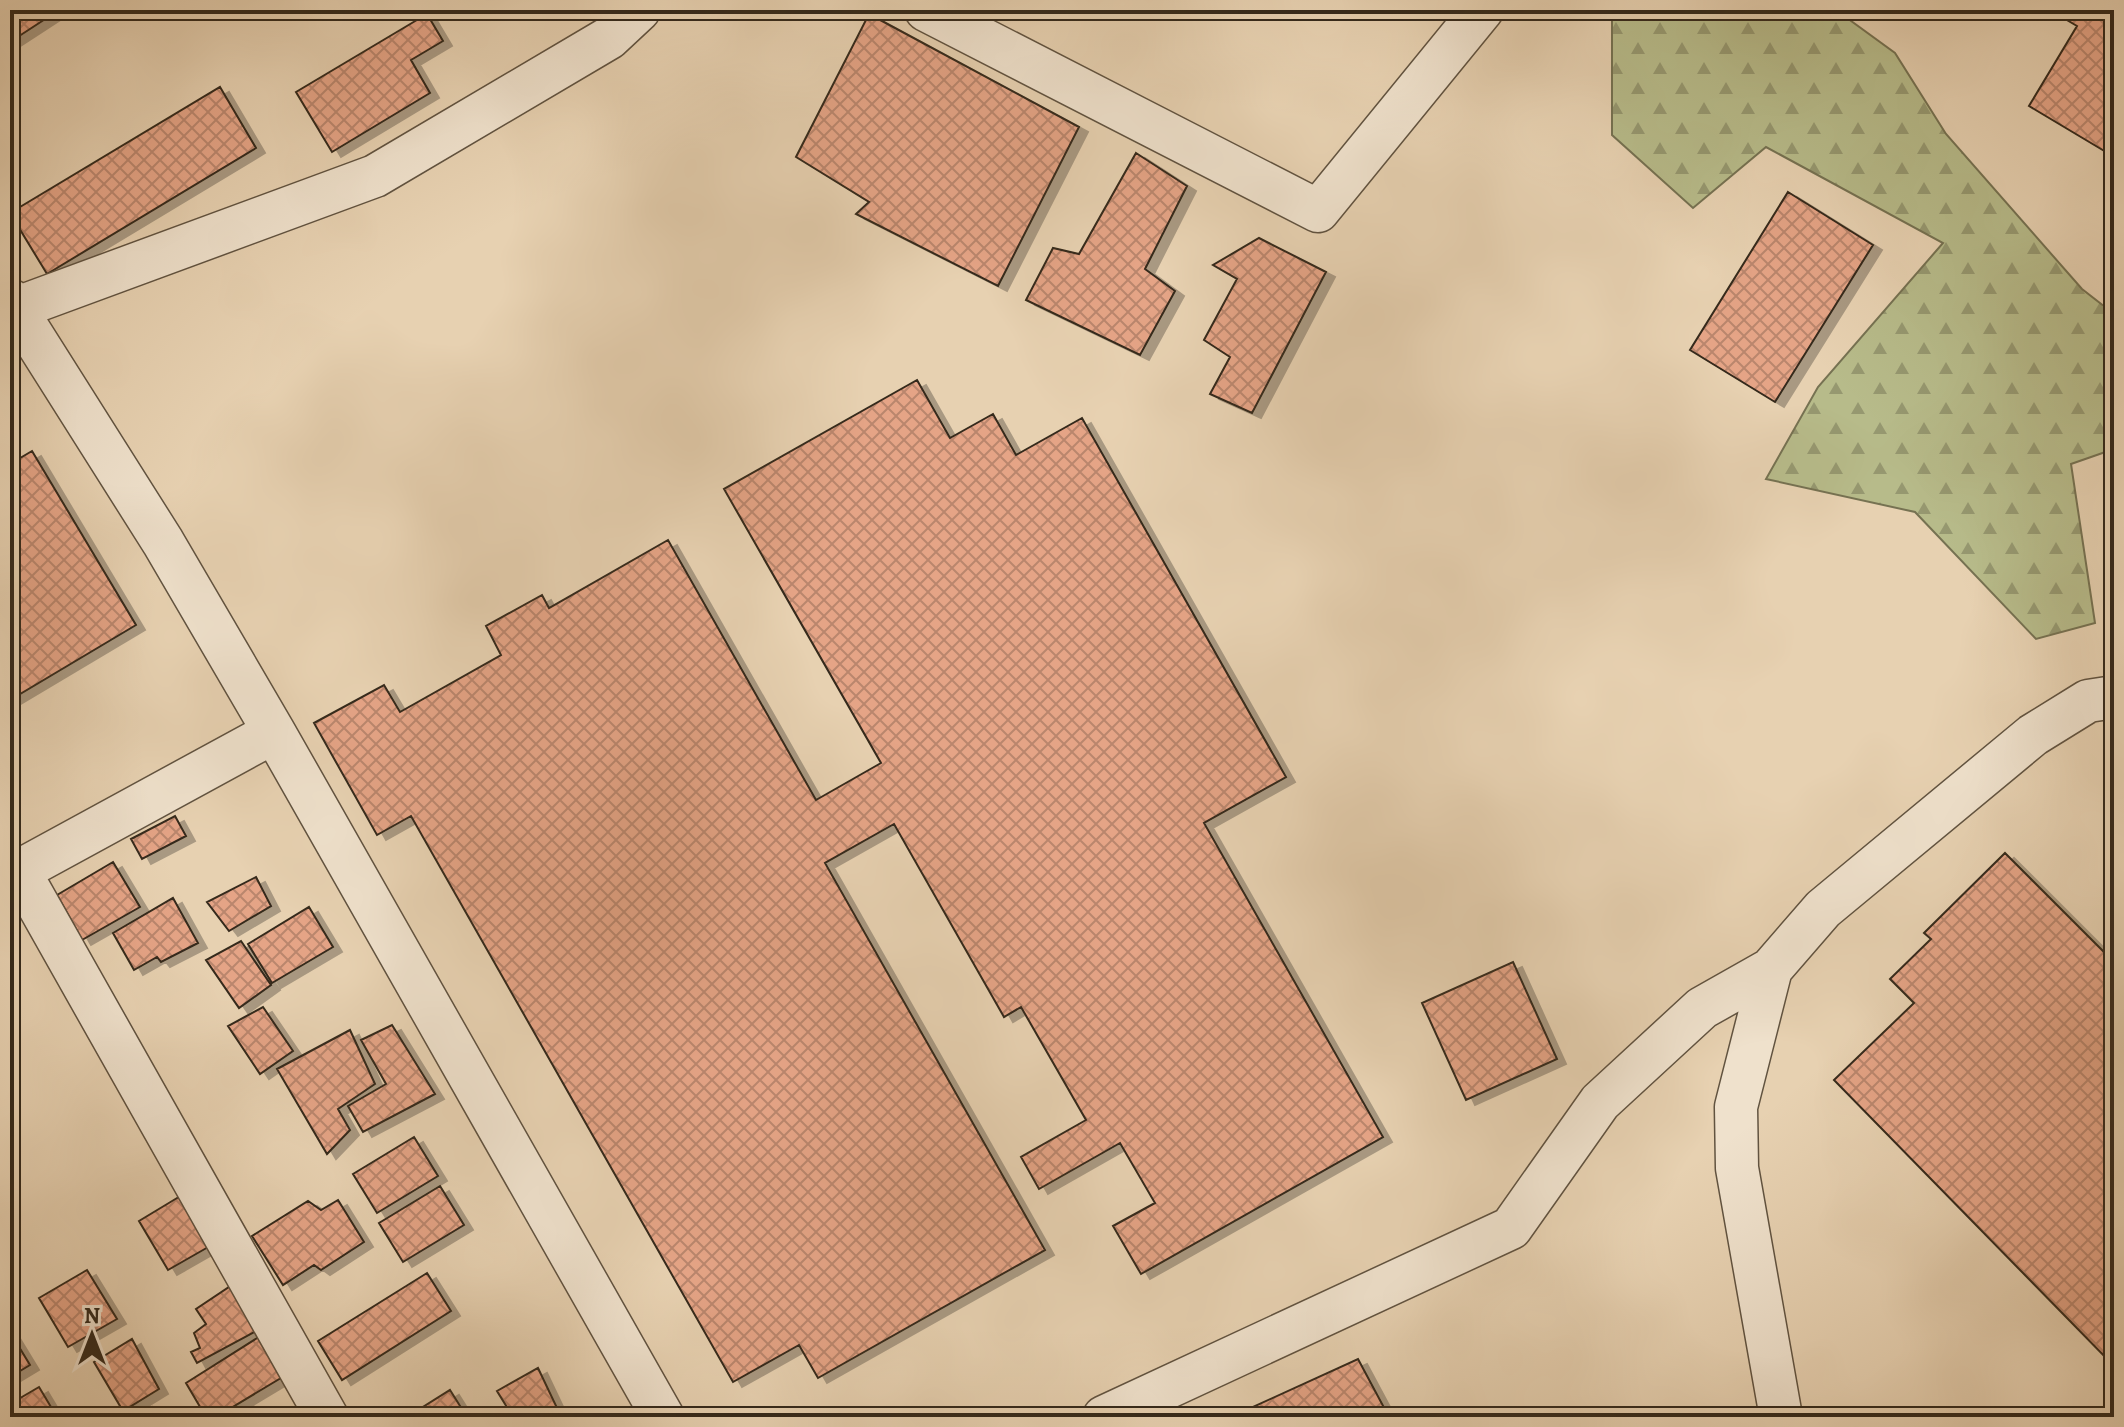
<svg xmlns="http://www.w3.org/2000/svg" width="2124" height="1427" viewBox="0 0 2124 1427" font-family="Alegreya,serif">
  <style>
    .forest { fill: url(#forest-firs); stroke: #767252; stroke-width: 2 }
    .building { fill: url(#building-cross-hatch); stroke: #34291b; stroke-width: 2; filter: url(#shadow) }
    .lines { fill: none; stroke-linecap: round; stroke-linejoin: round }
    .minor-casing { stroke: #615340; stroke-width: 45 }
    .minor { stroke: #efe1cc; stroke-width: 42 }
  </style>
  <defs>
    <pattern id="forest-firs" width="22" height="20" patternUnits="userSpaceOnUse" patternTransform="scale(2)"><rect width="22" height="20" fill="#b7bb8a"/><path d="M5 1l3.5 6h-7zM16 11l3.5 6h-7z" fill="#969870"/></pattern>
    <pattern id="building-cross-hatch" width="8" height="8" patternUnits="userSpaceOnUse" patternTransform="scale(2)"><rect width="8" height="8" fill="#e5a486"/><path d="M0 0l8 8M0 8l8-8" fill="none" stroke="#ba866d"/></pattern>
    <filter id="shadow"><feDropShadow dx="9" dy="5" stdDeviation="0" flood-color="#0004"/></filter>
  </defs>
  <rect width="100%" height="100%" fill="#e7d1b1"/>
  <filter id="stains"><feTurbulence type="fractalNoise" baseFrequency=".0025" numOctaves="4"/><feColorMatrix values="0 0 0 0 .2 0 0 0 0 .09 0 0 0 0 .02 0 0 0 .5 -.17"/></filter>
  <radialGradient id="worn" r=".72"><stop offset=".6" stop-color="#630" stop-opacity="0"/><stop offset="1" stop-color="#630" stop-opacity=".3"/></radialGradient>
  <path class="forest" d="M1612,10H1836L1895,53L1946,134L2082,289L2114,314V449L2071,464L2095,623L2036,639L1915,512L1766,479L1818,387L1943,243L1766,147L1693,208L1612,135Z"/>
  <path class="building" d="M10,10H59L10,42Z
    M2050,10H2114V139L2106,152L2029,106L2077,26Z
    M427,14L443,41L411,60L430,93L332,152L296,92Z
    M869,14L1079,127L998,286L856,214L869,202L796,157Z
    M220,87L256,148L47,274L10,213Z
    M1136,153L1187,186L1145,269L1175,291L1140,355L1026,300L1053,248L1079,254Z
    M1788,192L1873,245L1775,402L1690,350Z
    M1259,238L1326,272L1252,413L1210,394L1230,357L1204,340L1237,279L1213,265Z
    M917,380L950,438L993,414L1016,455L1082,418L1286,777L1204,823L1383,1137L1141,1274L1113,1226L1155,1203L1120,1143L1039,1189L1021,1157L1086,1120L1021,1007L1004,1017L894,824L825,863L1045,1250L818,1378L799,1345L733,1382L411,816L377,835L314,723L384,685L400,712L501,655L486,626L542,595L549,608L668,540L816,800L881,763L724,489Z
    M32,451L136,625L10,700V464Z
    M175,816L186,836L142,859L131,839Z
    M2005,853L2114,962V1366L1834,1080L1914,1003L1890,979L1931,939L1924,933Z
    M113,862L140,907L82,940L57,895Z
    M256,877L271,906L229,931L207,902Z
    M173,898L198,943L161,962L157,957L134,970L113,933Z
    M309,907L333,947L272,983L248,944Z
    M241,941L271,985L239,1008L206,960Z
    M1513,962L1557,1059L1466,1100L1422,1003Z
    M263,1007L293,1051L260,1074L228,1026Z
    M392,1025L435,1094L363,1132L348,1106L386,1084L361,1040Z
    M350,1030L375,1084L338,1109L350,1130L327,1154L277,1069Z
    M414,1137L438,1176L377,1213L353,1174Z
    M440,1186L464,1225L403,1262L379,1223Z
    M187,1192L217,1242L168,1270L139,1221Z
    M338,1200L364,1242L321,1270L314,1265L283,1285L252,1236L308,1201L321,1210Z
    M87,1270L117,1319L68,1347L39,1298Z
    M427,1273L451,1311L342,1380L318,1341Z
    M232,1285L258,1330L197,1363L191,1352L200,1348L194,1333L206,1324L196,1309Z
    M10,1332L30,1365L10,1377Z
    M262,1335L286,1375L216,1417H206L186,1383Z
    M132,1339L159,1389L123,1411L94,1362Z
    M1358,1359L1389,1417H1231Z
    M538,1368L558,1410L545,1417H513L497,1391Z
    M39,1387L57,1417H10V1404Z
    M450,1390L467,1417H407Z
    M152,1407L158,1417H135Z"/>
  <g class="lines">
    <defs>
      <path id="minor" d="M926,10L1318,211L1482,10
        M10,300L163,542L274,732L663,1417
        M17,308L375,176L609,38L639,10
        M274,732L19,871L327,1417
        M1104,1417L1511,1228L1600,1102L1702,1008L1771,969
        M1781,1417L1737,1168L1736,1107L1771,969L1823,909L2033,735L2088,701L2114,697"/>
    </defs>
    <use href="#minor" class="minor-casing"/>
    <use href="#minor" class="minor"/>
  </g>
  <rect width="2124" height="1427" fill="none" stroke="#e7d1b1" stroke-width="40"/>
  <rect x="12" y="12" width="2100" height="1403" fill="none" stroke="#34291b" stroke-width="4"/>
  <rect x="20" y="20" width="2084" height="1387" fill="none" stroke="#34291b" stroke-width="2"/>
  <g transform="translate(92 1335)" stroke="#efe1cc" stroke-width="6" paint-order="stroke">
  <path d="M0-6L14 30L0 20L-14 30Z" fill="#34291b"/>
  <text y="-12" font-size="22" font-weight="bold" text-anchor="middle" fill="#34291b">N</text>
  </g>
  <rect width="100%" height="100%" filter="url(#stains)"/>
  <rect width="100%" height="100%" fill="url(#worn)"/>
</svg>
